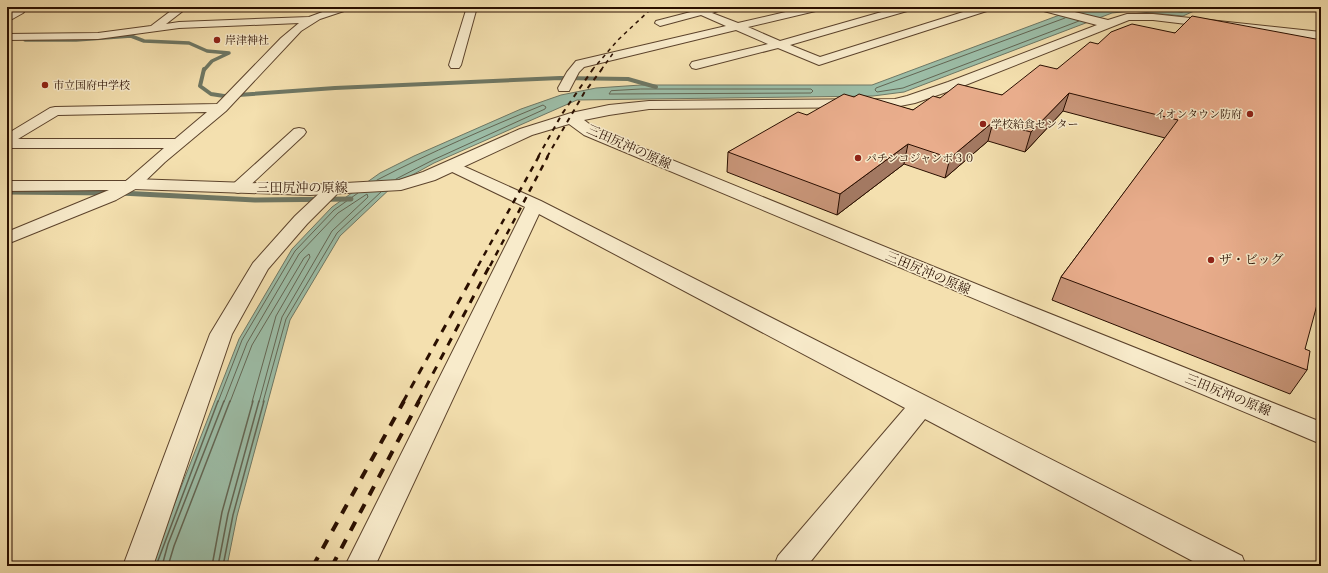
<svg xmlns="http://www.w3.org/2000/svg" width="1328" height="573" viewBox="0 0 1328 573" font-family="Cardo,'Noto Serif JP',serif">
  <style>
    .water { fill: #9cbda7; stroke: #6e7764 }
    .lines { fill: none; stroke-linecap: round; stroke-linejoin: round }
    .shore-far1 { stroke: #636654; stroke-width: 1 }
    .shore { stroke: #636654; stroke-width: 1.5 }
    .stream-far2 { stroke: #6e7764; stroke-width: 3.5 }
    .stream-far1 { stroke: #6e7764; stroke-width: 4 }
    .stream { stroke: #6e7764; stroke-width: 5 }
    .minor-casing { stroke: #5c432c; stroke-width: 2 }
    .tertiary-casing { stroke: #5c432c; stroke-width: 2 }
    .minor { fill: #f8ebcb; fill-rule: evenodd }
    .tertiary { fill: #f8ebcb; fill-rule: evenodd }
    .rail-far4 { stroke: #2a0f00; stroke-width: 1.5; stroke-dasharray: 4 4; stroke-linecap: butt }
    .rail-far3 { stroke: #2a0f00; stroke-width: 2; stroke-dasharray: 5 5; stroke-linecap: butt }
    .rail-far2 { stroke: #2a0f00; stroke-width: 2.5; stroke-dasharray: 6 6; stroke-linecap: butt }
    .rail-far1 { stroke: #2a0f00; stroke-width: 3; stroke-dasharray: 8 8; stroke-linecap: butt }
    .rail { stroke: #2a0f00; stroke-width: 4; stroke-dasharray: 10 10; stroke-linecap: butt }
    .wall { fill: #c89578; stroke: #2a0f00 }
    .shaded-wall { fill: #a37962; stroke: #2a0f00 }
    .building { fill: #e9ad8c; stroke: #2a0f00 }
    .poi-dot { fill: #8f2418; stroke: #f8ebcb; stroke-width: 1.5 }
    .labels { text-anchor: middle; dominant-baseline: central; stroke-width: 3; stroke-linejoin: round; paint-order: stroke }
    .far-poi-label { font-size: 11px; fill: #2a0f00; stroke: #f8ebcb; text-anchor: start }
    .street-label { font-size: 13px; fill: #2a0f00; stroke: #f8ebcb }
    .poi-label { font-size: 13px; fill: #2a0f00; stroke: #f8ebcb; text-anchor: start }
  </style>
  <rect width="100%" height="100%" fill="#f4e0af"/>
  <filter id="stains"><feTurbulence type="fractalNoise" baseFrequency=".005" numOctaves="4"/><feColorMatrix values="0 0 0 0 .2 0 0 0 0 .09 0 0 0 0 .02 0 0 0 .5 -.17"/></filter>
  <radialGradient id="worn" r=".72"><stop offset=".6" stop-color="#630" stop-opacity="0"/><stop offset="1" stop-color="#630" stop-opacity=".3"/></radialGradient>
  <path class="water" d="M1081,7H1203L1183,16L1131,11L1112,13L904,92L873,96L577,100L434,163L394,185L340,236L290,320L237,516L227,566H152L160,541L239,339L292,249L332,207L380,173L414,156L521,109L561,95L596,88L641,85H872Z"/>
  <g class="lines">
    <path class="shore-far1" d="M1133,7L1182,12L1193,7
      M1065,18L876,88L875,90L877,92L903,88L1079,21
      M641,89H811L813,91L811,93L609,94L611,91Z
      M377,180C431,152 487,128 543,105L546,107L545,109L433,160L396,179
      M218,402L242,340L295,251L334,210L358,193
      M224,402L247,343L299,254L338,213L367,194L368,197L332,231L282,317L259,402
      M230,402L252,345L304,258L309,254L310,257L276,316L252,402
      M263,402L286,319L337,233L381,192"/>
    <path class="shore" d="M156,566L218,401
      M162,566L168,544L224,401
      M168,566L174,546L230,401
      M212,566L222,512L253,401
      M218,566L228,514L259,401
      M223,566L233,515L264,401"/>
    <path class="stream-far2" d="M25,40H76L131,36L144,41L189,43L207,51L229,53L212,61L204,70"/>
    <path class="stream-far1" d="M204,69L200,86L211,94L224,96L335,88L560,78L628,79L656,87"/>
    <path class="stream" d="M7,192L111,193
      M121,193L255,200L351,199"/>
    <defs>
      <path id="minor" d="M17,7H28L23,13L7,22V14Z
        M176,7H188L166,24L179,22L309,17L336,7H351L350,9L320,19L301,31L226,111L165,162L139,187L116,200L7,244V232L109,190L7,191V181H126L164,148H7V134L50,108L55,107L217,104L281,38L299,23L179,28L98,39L7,40V34L98,33L151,26ZM207,112L175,139H18L58,115Z
        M467,7H477L461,65L459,68H451L449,65Z
        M710,7H718L719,9L718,11L712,13L738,23L807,7H825L824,9L748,27L780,41L899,7H915L914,9L790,45L820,57L979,7H994L993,9L819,65L778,48L696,69L692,68L690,65L692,62L768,44L736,30L584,67L579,72L569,91H559L558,88L567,72L576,61L726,26L701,15L660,26L655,23L656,21Z
        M299,128L304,129L306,132L304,135L244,191L238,193L232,191L230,188L232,185L294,129Z
        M452,161L541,201L1242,556L1246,566H1202L925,419L807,566H774L778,556L905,408L539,214L375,566H345L525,207L446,169L444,166L446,163Z
        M334,184L340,185L342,189L307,224L268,269L232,334L153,566H123L210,334L253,263L295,216L328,185Z"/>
      <path id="tertiary" d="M1034,7H1054L1108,20L1127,14H1153L1321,32V40L1153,20H1129L958,88L915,103L895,107L649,109L609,115L584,120L596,129L1013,299L1321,422V444L584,135L569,124L532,135L435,180L401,190L310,195L133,189L127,188L124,184L127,180L133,179L310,185L399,180L423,172L520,129L571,113L609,105L649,101L895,99L907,96L948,82L1097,25L1036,9Z"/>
    </defs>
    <use href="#minor" class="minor-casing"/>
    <use href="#tertiary" class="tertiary-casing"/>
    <use href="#minor" class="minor"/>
    <use href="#tertiary" class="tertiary"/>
    <path class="rail-far4" d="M592,70L618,40L653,7
      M601,70L614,52"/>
    <path class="rail-far3" d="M538,157L562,114L593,69
      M547,157L584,93L602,69"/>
    <path class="rail-far2" d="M478,266L539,156
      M490,266L548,156"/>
    <path class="rail-far1" d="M403,402L479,265
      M418,402L490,265"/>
    <path class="rail" d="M313,566L404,401
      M332,566L419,401"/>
  </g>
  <path class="wall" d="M1175,33L1305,349L1307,370L1290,394L1052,300L1061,277L1165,138L1063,111L1025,152L988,141L945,178L904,164L837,215L727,172L728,152L807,115L854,97L913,110L940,98L1002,95L1057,69L1098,44Z"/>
  <path class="shaded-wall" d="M1069,93L1063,111L1025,152L1031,132Z
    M993,122L988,141L945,178L950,158Z
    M908,144L904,164L837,215L840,194Z"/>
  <path class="building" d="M1192,16L1321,40V290L1305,349L1310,351L1307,370L1061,277L1178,120L1069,93L1031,132L993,122L950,158L908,144L840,194L728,152L798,112L807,115L844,94L854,97L859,94L913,110L933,96L940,98L958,84L1002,95L1040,65L1057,69L1090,42L1098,44L1111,32L1132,24L1175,33Z"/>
  <g class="poi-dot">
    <circle cx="217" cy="40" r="4"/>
    <circle cx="45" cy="85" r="4"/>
    <circle cx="1250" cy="114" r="4"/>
    <circle cx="983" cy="124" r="4"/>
    <circle cx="858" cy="158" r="4"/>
    <circle cx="1211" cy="260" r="4"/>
  </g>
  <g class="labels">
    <g class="far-poi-label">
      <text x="225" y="40">岸津神社</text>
      <text x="53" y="85">市立国府中学校</text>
      <text x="1242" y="114" text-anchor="end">イオンタウン防府</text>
      <text x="991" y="124">学校給食センター</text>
      <text x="866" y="158">パチンコジャンボ３０</text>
    </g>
    <g class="street-label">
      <text transform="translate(629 147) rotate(24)">三田尻沖の原線</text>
      <text x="302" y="188">三田尻沖の原線</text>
      <text transform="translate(928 273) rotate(23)">三田尻沖の原線</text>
      <text transform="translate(1228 395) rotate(22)">三田尻沖の原線</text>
    </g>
    <g class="poi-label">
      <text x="1219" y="260">ザ・ビッグ</text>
    </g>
  </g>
  <rect width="1328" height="573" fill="none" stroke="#f4e0af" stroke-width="24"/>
  <rect x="8" y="8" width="1312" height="557" fill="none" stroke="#2a0f00" stroke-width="2"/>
  <rect x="12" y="12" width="1304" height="549" fill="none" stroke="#2a0f00"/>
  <rect width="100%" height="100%" filter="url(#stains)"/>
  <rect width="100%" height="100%" fill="url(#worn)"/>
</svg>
